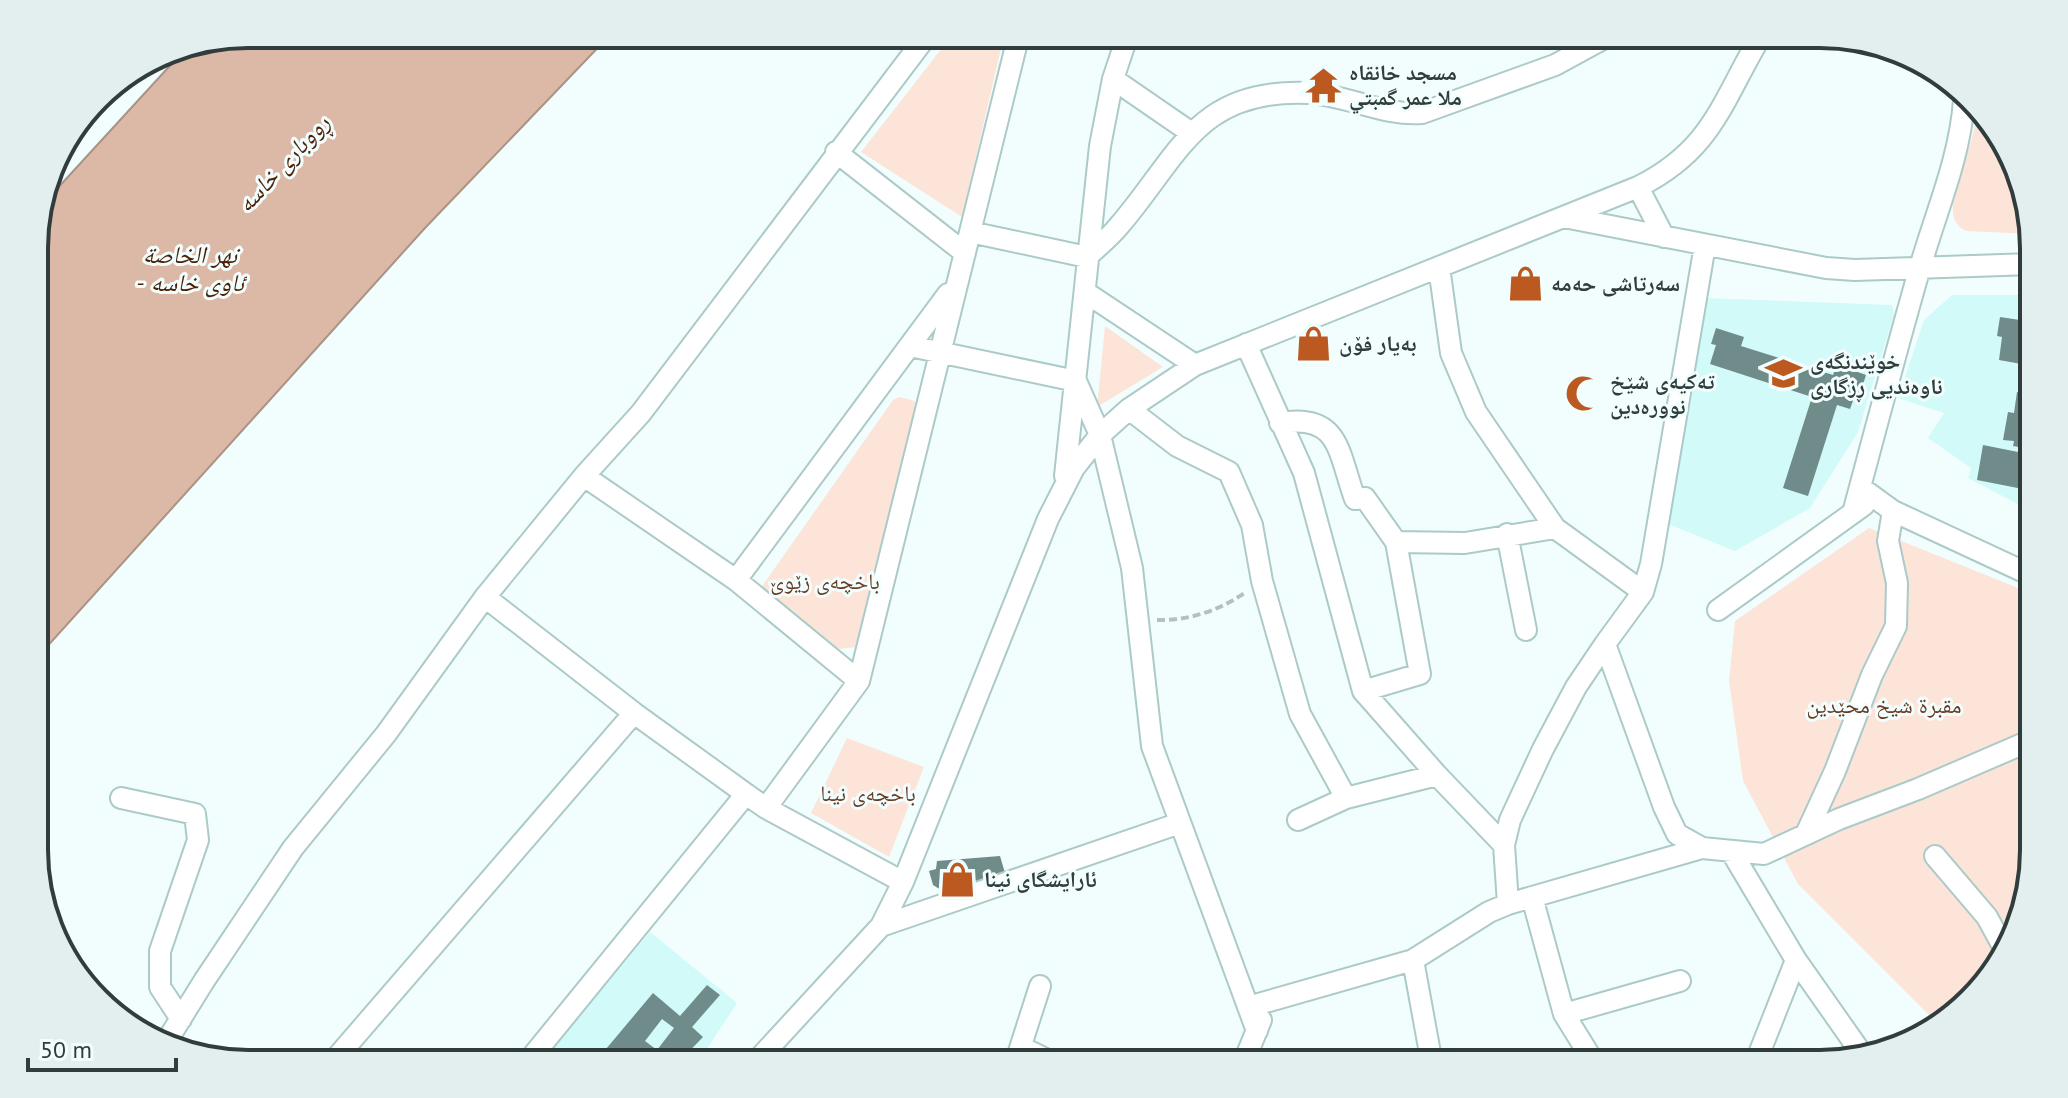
<svg xmlns="http://www.w3.org/2000/svg" width="2068" height="1098" viewBox="0 0 2068 1098" font-family="'PT Sans','Noto Naskh Arabic',sans-serif">
  <style>
    .built { fill: #d1faf9 }
    .green { fill: #fce4d9 }
    .water { fill: #dcb8a7; stroke: #a99387; stroke-width: 2 }
    .building { fill: #6f8b8a; fill-rule: evenodd }
    .lines { fill: none; stroke-linecap: round; stroke-linejoin: round }
    .minor-casing { stroke: #abcac8; stroke-width: 24 }
    .path { stroke: #b4c0c0; stroke-width: 4; stroke-dasharray: 8 4; stroke-linecap: butt }
    .minor { stroke: #fff; stroke-width: 20 }
    .labels { text-anchor: middle; dominant-baseline: central; stroke-width: 6; stroke-linejoin: round; paint-order: stroke }
    .poi-label { font-size: 22px; font-weight: bold; fill: #313d3d; stroke: #f2fefe; text-anchor: start }
    .park-label { font-size: 22px; fill: #693920; stroke: #f2fefe }
    .water-label { font-size: 24px; font-style: italic; fill: #4c1f04; stroke: #f2fefe }
    .rim { fill: none; stroke: #313d3d; stroke-width: 4 }
  </style>
  <rect width="100%" height="100%" fill="#f2fefe"/>
  <path class="built" d="M1952,295H2032L2033,512L1968,478L1971,468L1928,438L1944,413L1898,398L1924,320Z
    M1704,298L1892,305L1894,315L1858,432L1810,508L1735,551L1668,524Z
    M650,932L737,1003L697,1064H540Z"/>
  <path class="green" d="M953,34H979L1002,44L962,217L861,152Z
    M1979,113L1998,129L2032,221V234L1966,231C1954,224 1952,217 1953,204Z
    M1105,326L1163,367L1097,407Z
    M900,397L914,401L919,408L862,640L857,647L839,649L832,647L758,592L893,400Z
    M1869,528L2033,594L2034,850L2012,945L1940,1026L1798,884L1743,781L1729,681L1735,621Z
    M847,738L924,767L889,857L811,813Z"/>
  <path class="water" d="M248,34H611L425,228L35,660L34,234L43,204L188,46Z"/>
  <path class="building" d="M2000,317L2033,322V491L1977,480L1983,445L2018,452L2019,447L2013,446L2014,441L2003,440L2008,412L2014,413L2017,392L2022,393L2027,365L1999,360L2002,337L1997,336Z
    M1716,328L1744,337L1741,346L1833,375L1838,361L1853,365L1852,370L1866,375L1859,397L1855,395L1850,409L1837,405L1808,496L1783,488L1812,397L1710,364L1716,345L1711,344Z
    M1000,856L1005,873L944,892L933,885L929,871L936,869L937,861Z
    M707,985L720,995L692,1027L703,1037L677,1064H595L604,1054L611,1060L615,1056L606,1049L653,993L680,1016ZM662,1019L674,1028L657,1050L645,1041Z
    M558,1053L572,1064H549Z"/>
  <g class="lines">
    <defs>
      <path id="minor" d="M1113,79L1190,132
        M836,152L965,253
        M1564,217L1826,268L1855,270L2032,264
        M970,232L1087,257C1097,247 1109,238 1118,227C1179,157 1196,88 1308,93C1347,95 1383,116 1422,113L1555,65L1612,34
        M1664,237L1638,187C1714,149 1722,100 1762,34
        M1439,267L1451,353L1476,412L1555,528L1643,592
        M1085,292L1195,365
        M1246,344L1304,473L1363,691L1420,674L1396,542L1365,498L1355,499C1338,452 1340,413 1280,423
        M1129,409L1177,446L1229,472L1252,525L1262,581L1300,714L1346,798L1437,775
        M584,476L736,580L859,681
        M1065,476L1100,146L1113,79L1128,34
        M1860,487L1893,511L2033,576
        M1853,513C1875,432 1896,351 1919,271C1935,214 1960,159 1964,100
        M1507,534L1526,630
        M1396,542L1465,543L1555,528
        M736,580L948,294
        M1718,610L1864,505
        M1363,691L1437,775L1504,845
        M634,713L746,794
        M121,798L195,814L198,840L160,951V987L181,1019
        M766,808L903,882
        M1298,820L1346,798
        M1806,834L1835,771L1872,675L1896,626L1897,583L1888,541L1893,511
        M1702,848L1764,854L1839,819L1918,789L2034,739
        M1731,851L1796,960L1755,1064
        M1935,856L1987,917L2006,952
        M1532,897L1564,1014L1595,1064
        M1508,904L1504,845L1510,820L1543,749L1576,687L1605,644
        M881,926L1180,823
        M1413,960L1432,1064
        M1796,960L1862,1054
        M1248,1007L1413,960L1489,912L1508,904L1702,848L1677,834L1664,807L1605,644L1643,592L1651,564L1705,245
        M1564,1014L1680,981
        M1257,1031L1152,746L1132,568L1100,435L1129,409L1195,365L1638,187
        M165,1044L204,981L293,848L386,734L485,597L584,476L641,413L928,34
        M1021,1047L1056,1064
        M331,1064L634,713L485,597
        M526,1064L746,794L766,808L859,681L1019,34
        M754,1064L881,926L903,882L1048,519L1074,468L1100,435L1076,381L910,346
        M1015,1064L1040,986
        M1243,1064L1261,1020"/>
    </defs>
    <use href="#minor" class="minor-casing"/>
    <path class="path" d="M1157,620C1189,621 1220,610 1246,592"/>
    <use href="#minor" class="minor"/>
  </g>
  <defs>
    <symbol id="temple-bare" viewBox="-9 -9 18 18"><path d="M0-6L5-2H3V0L6.5 2.5H4V6H1.5V3h-3V6H-4V2.5H-6.5L-3 0V-2H-5Z" fill="#bc5920" stroke="#f2fefe" stroke-width="2.5" paint-order="stroke"/></symbol>
    <symbol id="shop-bare" viewBox="-9 -9 18 18"><path d="M-5-2.5h2.3a2.7 3.5 0 0 1 5.4 0H5L5.5 6h-11ZM-1.5-2.5h3a1.5 2.3 0 0 0-3 0Z" fill="#bc5920" stroke="#f2fefe" stroke-width="2.5" paint-order="stroke"/></symbol>
    <symbol id="school-bare" viewBox="-9 -9 18 18"><path d="M0-5L7-2L0 1L-7-2ZM-4 1L0 2.5L4 1V4Q0 6-4 4Z" fill="#bc5920" stroke="#f2fefe" stroke-width="2.5" paint-order="stroke"/></symbol>
    <symbol id="mosque-bare" viewBox="-9 -9 18 18"><path d="M3.5-4.9A6 6 0 1 0 3.5 4.9A5 5 0 1 1 3.5-4.9Z" fill="#bc5920" stroke="#f2fefe" stroke-width="2.5" paint-order="stroke"/></symbol>
  </defs>
  <g fill-rule="evenodd">
    <use href="#temple-bare" x="1298" y="60" width="51" height="51"/>
    <use href="#shop-bare" x="1500" y="258" width="51" height="51"/>
    <use href="#shop-bare" x="1288" y="318" width="51" height="51"/>
    <use href="#school-bare" x="1758" y="348" width="51" height="51"/>
    <use href="#mosque-bare" x="1558" y="368" width="51" height="51"/>
    <use href="#shop-bare" x="932" y="854" width="51" height="51"/>
  </g>
  <g class="labels">
    <g class="poi-label">
      <text x="1349" y="72">مسجد خانقاه<tspan x="1349" dy="25">ملا عمر گمبتي</tspan></text>
      <text x="1551" y="283">سەرتاشی حەمە</text>
      <text x="1339" y="343">بەیار فۆن</text>
      <text x="1810" y="361">خوێندنگەی<tspan x="1810" dy="25">ناوەندیی ڕزگاری</tspan></text>
      <text x="1610" y="381">تەکیەی شێخ<tspan x="1610" dy="25">نوورەدین</tspan></text>
      <text x="984" y="879">ئارایشگای نینا</text>
    </g>
    <g class="park-label">
      <text x="825" y="581">باخچەی زێوێ</text>
      <text x="1884" y="705">مقبرة شيخ محێدین</text>
      <text x="868" y="793">باخچەی نینا</text>
    </g>
    <g class="water-label">
      <text transform="translate(283 163) rotate(-47)">ڕووباری خاسە</text>
      <text x="190" y="254">نهر الخاصة<tspan x="190" dy="28">- ئاوی خاسە</tspan></text>
    </g>
  </g>
  <path d="M0 0H2068V1098H0ZM248 48H1820A200 200 0 0 1 2020 248V850A200 200 0 0 1 1820 1050H248A200 200 0 0 1 48 850V248A200 200 0 0 1 248 48Z" fill="#e3efef" fill-rule="evenodd"/>
  <path class="rim" d="M248 48H1820A200 200 0 0 1 2020 248V850A200 200 0 0 1 1820 1050H248A200 200 0 0 1 48 850V248A200 200 0 0 1 248 48Z"/>
  <path d="M28 1058v12h148v-12" fill="none" stroke="#313d3d" stroke-width="4"/>
  <text x="40" y="1058" font-size="24" fill="#313d3d" stroke="#f2fefe" stroke-width="6" paint-order="stroke">50 m</text>
</svg>
